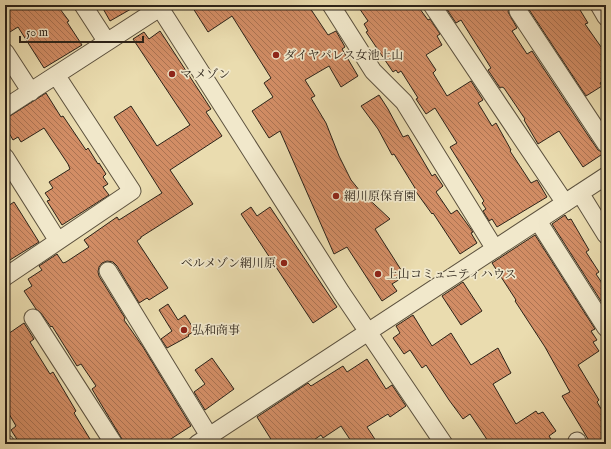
<svg xmlns="http://www.w3.org/2000/svg" width="611" height="449" viewBox="0 0 611 449" font-family="'IM FELL English','Noto Serif JP',serif">
  <style>
    .building { fill: url(#building-back-hatch); stroke: #2c2319 }
    .lines { fill: none; stroke-linecap: round; stroke-linejoin: round }
    .minor-casing { stroke: #5c513e; stroke-width: 19 }
    .minor { stroke: #f1e8cb; stroke-width: 17 }
    .poi-dot { fill: #8f2418; stroke: #f1e8cb; stroke-width: 1.5 }
    .labels { text-anchor: middle; dominant-baseline: central; stroke-width: 3.5; stroke-linejoin: round; paint-order: stroke }
    .poi-label { font-size: 12px; fill: #2c2319; stroke: #f1e8cb; text-anchor: start }
  </style>
  <defs>
    <pattern id="building-back-hatch" width="6" height="6" patternUnits="userSpaceOnUse"><rect width="6" height="6" fill="#d28d65"/><path d="M-1 5l2 2M0 0l6 6M5-1l2 2" fill="none" stroke="#ab7352"/></pattern>
  </defs>
  <rect width="100%" height="100%" fill="#eadcaf"/>
  <filter id="stains"><feTurbulence type="fractalNoise" baseFrequency=".005" numOctaves="4"/><feColorMatrix values="0 0 0 0 .2 0 0 0 0 .09 0 0 0 0 .02 0 0 0 .5 -.17"/></filter>
  <radialGradient id="worn" r=".72"><stop offset=".6" stop-color="#630" stop-opacity="0"/><stop offset="1" stop-color="#630" stop-opacity=".3"/></radialGradient>
  <path class="building" d="M5,5H57L69,21L67,22L82,45L44,68L18,27L5,35Z
    M101,5H138L110,21Z
    M191,5H308L328,35L336,31L345,47L342,49L358,76L341,87L329,66L305,80L315,96L311,98L326,123L339,156L351,180L360,191L390,219L375,229L405,276L392,284L397,291L382,301L347,247L334,254L280,131L269,138L252,111L273,97L264,83L271,78L232,16L208,32Z
    M357,5H417L428,20L430,19L440,34L437,36L442,45L426,55L436,70L433,73L447,96L471,81L483,100L478,103L492,126L496,123L511,150L510,151L531,183L537,180L547,197L497,227L492,219L489,221L483,211L486,209L482,203L484,201L450,147L457,143L435,108L426,114L416,99L418,98L401,71L398,73L396,70L393,72L366,32L368,31L364,24L368,21Z
    M451,5H510L508,12L517,28L512,31L527,54L532,51L585,131L598,150L604,153L583,167L559,131L538,144L524,120L525,119L504,88L502,87L500,88L488,70L491,68L461,20L456,23L446,8Z
    M526,5H577L588,23L585,24L606,54V79L600,83L602,86L586,96Z
    M160,31L211,109L206,112L222,136L170,170L193,204L141,237V238L137,241L168,288L149,300L147,298L139,303L117,266L113,262L107,261L102,263L99,267L98,272L99,276L125,318L124,320L143,347L191,426L163,444H124L122,439L92,389L96,386L81,364L77,366L52,326L51,327L41,313L36,309L24,291L32,286L28,279L42,270L39,266L57,254L63,263L66,262L89,247L84,240L117,217L119,220L162,193L114,117L131,106L157,146L190,125L133,39L144,32L149,39Z
    M46,93L61,117L63,116L86,150L88,148L98,164L99,163L106,174L103,177L108,184L103,187L109,195L62,225L47,201L50,200L45,193L53,188L49,182L70,169L68,164L44,128L21,142L18,137L13,140L5,126V118L10,116Z
    M379,95L388,109L403,137L408,135L432,176L435,174L443,186L436,192L451,214L457,210L473,232L471,233L477,243L460,254L433,213L432,214L414,189L415,188L394,154L392,155L378,129L361,106Z
    M14,202L39,242L5,263V208Z
    M251,207L257,216L270,207L337,307L313,323L241,214Z
    M565,215L568,220L571,219L589,250L586,252L599,272L596,274L606,289V309L552,224Z
    M535,235L595,329L591,331L597,340L593,342L599,351L578,365L599,400L597,402L606,417V444H591L562,396L570,392L545,347L515,301L516,300L492,263Z
    M463,282L482,311L461,325L442,296Z
    M168,304L178,320L185,315L195,331L188,335L189,336L167,348L161,339L172,331L159,310Z
    M413,315L432,346L451,333L471,365L498,348L511,373L493,384L516,424L536,411L538,414L543,412L556,431L549,436L554,444H490L470,414L463,419L449,400L426,365L422,368L410,350L404,354L393,338L400,333L396,326Z
    M24,323L34,339L30,342L50,374L53,372L76,411L74,413L93,444H20L11,430L16,426L5,407V336Z
    M212,358L234,389L205,410L194,392L205,384L195,370Z
    M367,359L386,389L392,385L406,406L390,417L388,414L367,427L378,444H353L341,426L323,438L321,435L308,444H274L257,417L308,383L311,386L343,366L347,372Z"/>
  <g class="lines">
    <defs>
      <path id="minor" d="M83,5L107,42
        M331,5L373,71L404,102L495,249
        M432,5L565,203
        M599,5L606,17
        M160,8L341,292L444,444
        M518,11L606,144
        M5,52L31,92
        M5,108L164,5
        M5,157L58,241
        M580,193L606,235
        M538,221L606,328
        M108,271L214,444
        M5,277L132,191L56,75
        M33,318L114,444
        M577,441L578,444
        M5,443L6,444
        M197,444L606,176"/>
    </defs>
    <use href="#minor" class="minor-casing"/>
    <use href="#minor" class="minor"/>
  </g>
  <g class="poi-dot">
    <circle cx="276" cy="55" r="4"/>
    <circle cx="172" cy="74" r="4"/>
    <circle cx="336" cy="196" r="4"/>
    <circle cx="284" cy="263" r="4"/>
    <circle cx="378" cy="274" r="4"/>
    <circle cx="184" cy="330" r="4"/>
  </g>
  <g class="labels">
    <g class="poi-label">
      <text x="284" y="55">ダイヤパレス女池上山</text>
      <text x="180" y="74">マ メゾン</text>
      <text x="344" y="196">網川原保育園</text>
      <text x="276" y="263" text-anchor="end">ベルメゾン網川原</text>
      <text x="386" y="274">上山コミュニティハウス</text>
      <text x="192" y="330">弘和商事</text>
    </g>
  </g>
  <rect width="611" height="449" fill="none" stroke="#eadcaf" stroke-width="20"/>
  <rect x="6" y="6" width="599" height="437" fill="none" stroke="#2c2319" stroke-width="2"/>
  <rect x="10" y="10" width="591" height="429" fill="none" stroke="#2c2319"/>
  <path d="M20 36v6h123v-6" fill="none" stroke="#2c2319" stroke-width="2"/>
  <text x="26" y="36" font-size="12" fill="#2c2319" stroke="#f1e8cb" stroke-width="3" paint-order="stroke">50 m</text>
  <rect width="100%" height="100%" filter="url(#stains)"/>
  <rect width="100%" height="100%" fill="url(#worn)"/>
</svg>
